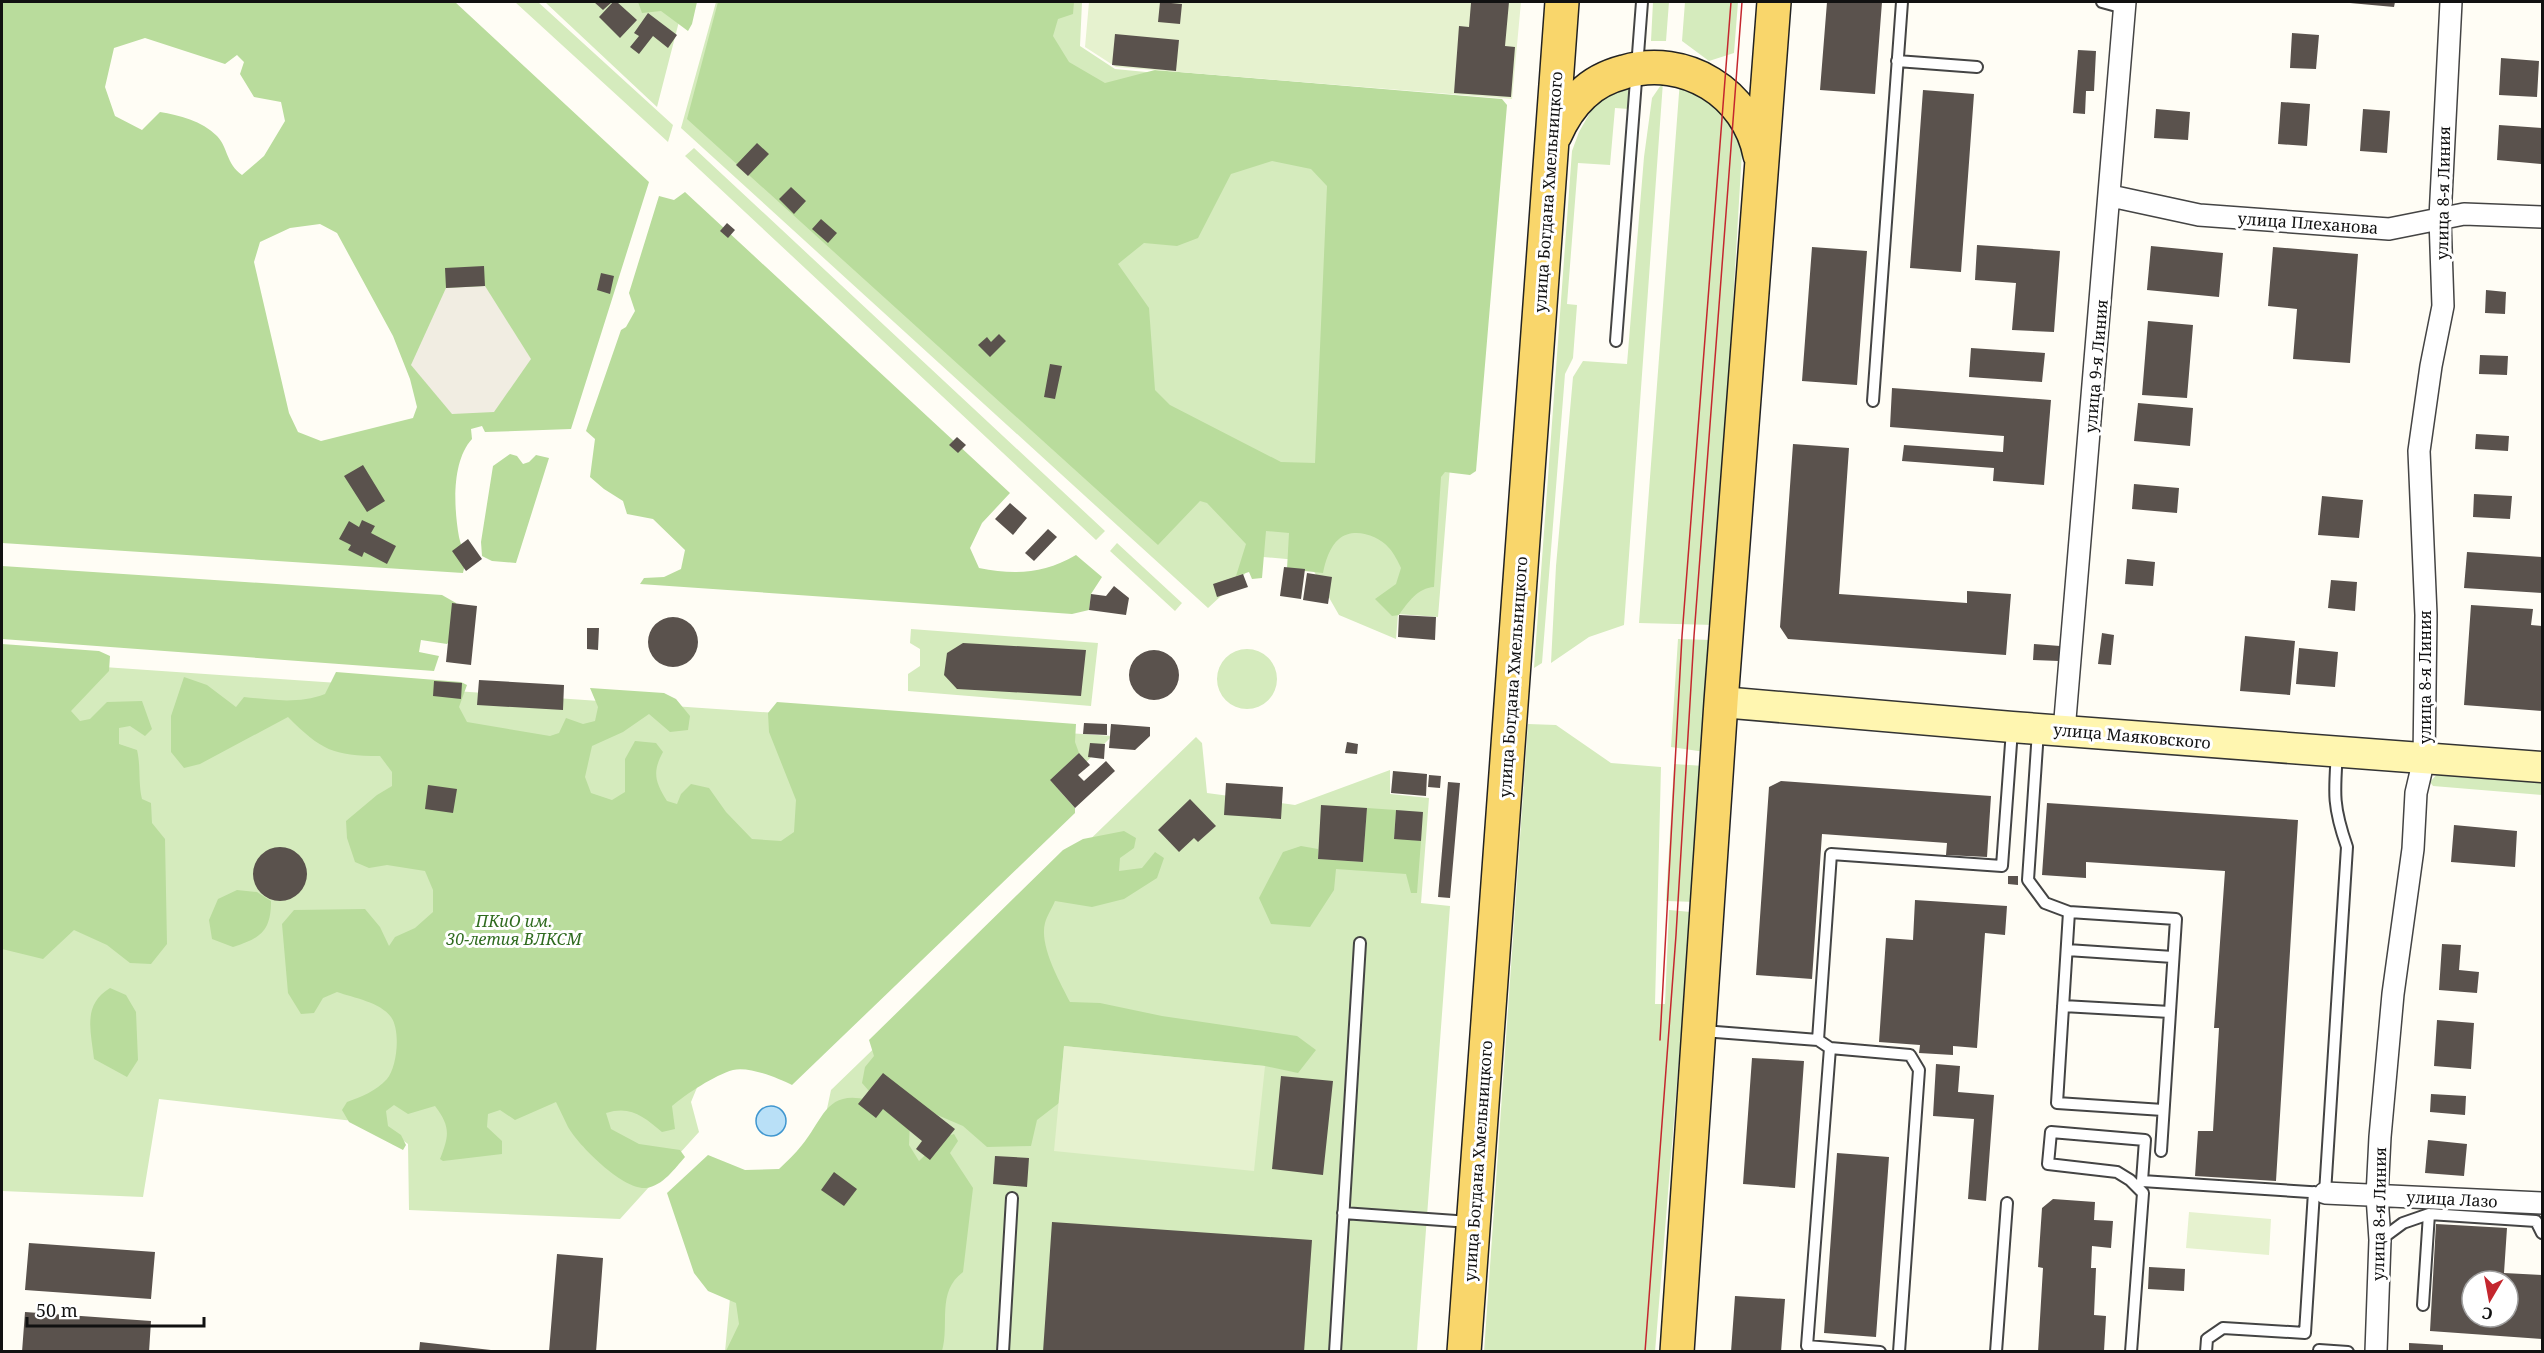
<svg xmlns="http://www.w3.org/2000/svg" width="2544" height="1353" viewBox="0 0 2544 1353" font-family="'Noto Serif',serif">
  <style>
    .green { fill: #d5ebbd }
    .forest { fill: #b9dc9c; fill-rule: evenodd }
    .pitch { fill: #e6f2cf }
    .plaza { fill: #f1ede2 }
    .water { fill: #b9e0f7; stroke: #3f96cf; stroke-width: 1.5 }
    .building { fill: #5a524d; fill-rule: evenodd }
    .lines { fill: none; stroke-linecap: round; stroke-linejoin: round }
    .lane-casing { stroke: #444; stroke-width: 14 }
    .street-casing { stroke: #444; stroke-width: 24 }
    .secondary-casing { stroke: #333; stroke-width: 33 }
    .primary-casing { stroke: #222; stroke-width: 36 }
    .lane { stroke: #fff; stroke-width: 10 }
    .street { stroke: #fff; stroke-width: 21 }
    .secondary { stroke: #fff6b0; stroke-width: 30 }
    .primary { stroke: #f9d66b; stroke-width: 33 }
    .tram { stroke: #c4262e; stroke-width: 1.5 }
    .labels { text-anchor: middle; dominant-baseline: central; stroke-width: 6; stroke-linejoin: round; paint-order: stroke }
    .street-label { font-size: 16px; fill: #111; stroke: #fff }
    .park-label { font-size: 16px; font-style: italic; fill: #2f6b1f; stroke: #fff }
  </style>
  <rect width="100%" height="100%" fill="#fffdf5"/>
  <path class="green" d="M515,2H538L673,125L668,142Z
    M545,2H684L657,107Z
    M716,2H1082L1080,46L1115,69L1498,106L1450,467L1438,617L1398,614L1396,639L1339,615L1308,561L1263,557L1208,608L681,128Z
    M1653,2H1669L1666,41H1651Z
    M1685,2H1738L1734,53L1709,61L1682,41Z
    M1680,80L1715,97L1743,134L1714,625L1639,623Z
    M1663,82L1624,625L1589,637L1551,663L1556,566L1573,377L1583,361L1627,364L1644,157L1652,98Z
    M1632,84L1629,109L1615,108L1610,165L1578,163L1567,304L1577,305L1573,358L1565,374L1542,663L1534,668L1572,151L1579,132L1596,102Z
    M694,148L1105,531L1096,540L685,156Z
    M1117,543L1182,603L1175,611L1110,551Z
    M911,629L1098,643L1091,706L908,691V674L920,666V649L910,643Z
    M1678,639L1712,640L1705,752L1671,747Z
    M1217 679a30 30 0 1 1 60 0a30 30 0 1 1-60 0Z
    M2,660L1112,736L781,1071L737,1061L701,1078L691,1102L699,1132L620,1219L409,1210L408,1144L380,1124L159,1099L143,1197L2,1191Z
    M1528,724L1556,725L1611,763L1661,767L1655,1004H1665L1669,910L1691,912L1655,1352H1484Z
    M1196,737L1202,743L1207,793L1295,805L1390,770V794L1429,798L1421,903L1450,906L1417,1351L725,1352L730,1298L818,1151L831,1090Z
    M1674,764L1704,766L1697,902L1666,901Z
    M2438,773L2542,781V795L2433,786L2430,782Z"/>
  <path class="forest" d="M2,2H455L649,182L571,429L485,432L482,426L471,429L472,439C451,462 454,509 459,537C463,555 468,553 463,573L2,543ZM145,38L225,64L237,55L244,62L240,74L254,97L281,102L285,121L264,156L242,175C226,164 228,147 217,136C202,121 179,115 160,112L142,130L115,116L105,87L114,48ZM320,224L337,233L393,336L410,379L417,407L413,418L321,441L298,432L289,413L254,262L260,242L290,228Z
    M638,2H697L692,24L688,31L661,11L642,13Z
    M718,2H1074L1073,14L1058,19L1053,36L1069,62L1105,83L1155,70L1502,99L1507,105L1476,471L1470,475L1445,472L1441,477L1434,587C1418,588 1408,602 1399,615L1392,616L1375,599L1396,584L1401,568C1398,562 1394,553 1389,548C1378,535 1353,527 1339,539C1330,546 1325,562 1323,573L1287,569L1289,533L1266,531L1262,578L1252,579L1249,572L1236,576L1246,544L1207,503L1200,501L1158,545L687,119ZM1272,161L1311,169L1327,186L1315,463L1281,462L1170,405L1155,390L1149,308L1118,264L1144,243L1177,246L1198,238L1231,174Z
    M685,192L1010,493L982,523L970,548L979,568C1015,575 1043,574 1076,555L1102,577L1091,594L1089,610L1072,614L640,584L644,578L664,577L681,569L685,550L653,519L627,514L623,501L604,489L590,477L595,439L586,431L621,330L626,327L635,311L629,293L659,196L674,200Z
    M510,454L517,456L523,464L529,462L536,455L549,458L516,563L492,561L482,556L481,542L493,466Z
    M2,566L442,595L456,603C462,617 457,633 447,644L421,640L419,652L439,656L434,671L2,639Z
    M2,644L99,651L110,656L109,671L71,711L80,721L90,719L107,702L142,701L152,729L145,736L130,726L119,728V744L137,750C141,767 138,782 142,799L151,803L152,823L165,839L167,944L151,964L130,963L107,945L74,930L43,959L2,949Z
    M336,672L461,682L467,685L459,707L467,722L550,736L559,733L566,718L583,724L595,721L598,707L590,688L664,693L676,699L690,716L688,730L670,732L649,714L623,732L592,746L585,777L591,793L612,800L625,792V759L635,741L656,743L663,752C652,772 655,782 667,801L677,804L681,794L691,784L709,788L726,812L752,839L781,841L794,832L796,800L769,732L768,713L777,702L1076,724L1075,742L1079,753L1050,780L1075,808V813L792,1085C778,1078 749,1066 733,1070C715,1075 686,1094 672,1106L675,1129L662,1132C644,1117 631,1105 606,1113L611,1129L639,1144L680,1150L685,1157C675,1168 663,1186 646,1188C623,1190 579,1146 568,1127C564,1119 560,1110 556,1102L515,1120L500,1110L488,1114L487,1127L502,1141V1154L443,1161L440,1159C449,1136 451,1127 435,1106L408,1114L394,1105L386,1111L388,1126L401,1135L406,1145L403,1150L349,1122L342,1110L347,1102C361,1097 376,1091 387,1079C397,1067 401,1031 391,1017C380,1002 354,998 337,992L323,998L314,1013L301,1014L288,993L282,924L294,910L365,909L380,927L389,946L395,937L415,928L433,912V890L425,871L387,865L369,868L355,862L347,838L346,821L377,795L392,786V772L380,756C333,756 321,750 288,717L200,764L184,768L171,752V716L184,677L207,685L236,707L244,697C272,700 299,704 325,694Z
    M1367,808L1396,810L1394,838L1421,841L1417,893H1411L1406,874L1336,869L1334,890L1310,927L1271,924L1259,898L1283,852L1301,846L1318,849V859L1363,862Z
    M1124,831L1136,838L1134,848L1120,858L1119,871L1142,868L1155,852L1164,858L1157,878L1124,899L1092,907L1055,901C1052,908 1047,916 1045,923C1039,946 1060,982 1070,1002L1100,1003L1162,1016L1297,1036L1316,1050L1298,1073L1265,1066L1064,1046L1059,1103L1037,1120L1031,1146L987,1147L963,1126L928,1111L910,1120L909,1145L919,1161L944,1137L954,1134L958,1141L950,1153L973,1188L963,1272C936,1292 950,1324 942,1351H726L739,1324L736,1303L708,1291L694,1273L667,1193L708,1155L745,1170L779,1169C787,1161 795,1154 802,1145C823,1120 826,1089 868,1100L869,1091L862,1083L865,1067L874,1056L869,1040L1063,850L1083,839Z
    M237,890L257,892L271,901C271,932 260,938 233,947L212,939L209,920L218,899Z
    M110,988L126,995L136,1012L138,1060L127,1077L94,1059C91,1031 82,1005 110,988Z"/>
  <path class="pitch" d="M1089,2H1521L1512,99L1116,67L1085,47Z
    M1064,1046L1265,1066L1254,1171L1054,1151Z
    M2189,1212L2271,1219L2269,1255L2186,1248Z"/>
  <path class="plaza" d="M485,286L531,359L494,412L452,414L411,365L446,288Z"/>
  <path class="water" d="M756 1121a15 15 0 1 1 30 0a15 15 0 1 1-30 0Z"/>
  <path class="building" d="M594,2H612L603,10Z
    M613,2H617L637,20L620,38L599,17Z
    M1160,2L1182,4L1180,24L1158,22Z
    M1509,2L1505,46L1515,47L1511,97L1454,93L1459,26L1469,27L1471,3Z
    M1827,2H1882L1875,94L1820,90Z
    M2339,2H2395L2394,7Z
    M648,13L677,35L668,48L653,36L639,54L630,47L639,36L634,33Z
    M2292,33L2319,35L2316,69L2290,68Z
    M1115,34L1179,40L1176,71L1112,65Z
    M2078,50L2096,51L2094,91H2086L2085,114L2073,113Z
    M2501,58L2539,61L2537,97L2499,95Z
    M1923,90L1974,94L1961,272L1910,268Z
    M2281,102L2310,104L2307,146L2278,144Z
    M2156,109L2190,112L2188,140L2154,138Z
    M2363,109L2390,111L2387,153L2360,151Z
    M2499,125L2542,128L2541,164L2497,160Z
    M757,143L769,154L748,176L736,165Z
    M791,187L806,201L794,214L779,199Z
    M821,219L837,233L828,243L812,229Z
    M727,223L735,230L728,238L720,231Z
    M1977,245L2060,251L2054,332L2012,330L2016,283L1975,280Z
    M2151,246L2223,253L2219,297L2147,290Z
    M1812,247L1867,251L1857,385L1802,381Z
    M2273,247L2358,254L2350,363L2293,359L2297,309L2268,306Z
    M484,266L485,286L446,288L445,268Z
    M601,273L614,276L610,294L597,290Z
    M2486,290L2506,292L2505,314L2485,313Z
    M2148,321L2193,325L2187,398L2142,395Z
    M999,334L1006,341L990,357L978,345L987,337L991,342Z
    M1971,348L2045,353L2042,382L1969,377Z
    M2480,355L2508,356L2507,375L2479,374Z
    M1050,364L1062,366L1055,399L1044,397Z
    M1892,388L2051,400L2044,485L1993,481L1994,468L1902,461L1904,445L2003,452L2004,436L1890,427Z
    M2138,403L2193,408L2190,446L2134,441Z
    M2476,434L2509,436L2508,451L2475,449Z
    M957,437L966,445L958,453L949,445Z
    M1793,444L1849,448L1839,594L1967,603V591L2011,594L2006,655L1788,639L1780,627Z
    M363,465L385,501L367,512L344,476Z
    M2134,484L2179,488L2177,513L2132,509Z
    M2474,494L2512,496L2510,519L2473,517Z
    M2322,496L2363,500L2359,538L2318,535Z
    M1010,503L1027,518L1013,535L995,519Z
    M362,520L375,526L371,533L396,546L387,564L364,552L362,557L348,550L351,545L339,539L349,521L359,527Z
    M1048,529L1057,537L1034,561L1025,553Z
    M468,539L482,559L466,571L452,551Z
    M2467,552L2542,557V593L2464,588Z
    M2127,559L2155,562L2153,586L2125,584Z
    M1284,567L1305,569L1301,599L1280,596Z
    M1307,573L1332,577L1328,604L1303,600Z
    M1243,574L1248,587L1217,597L1213,584Z
    M2331,580L2357,582L2355,611L2328,608Z
    M1114,586L1129,598L1126,615L1089,610L1091,594L1106,596Z
    M452,603L477,606L471,665L446,662Z
    M2471,605L2533,609L2531,625L2542,626V711L2464,705Z
    M1399,615L1436,617L1435,640L1398,637Z
    M648 642a25 25 0 1 1 50 0a25 25 0 1 1-50 0Z
    M587,628H599L598,650L587,649Z
    M2102,633L2114,635L2111,665L2098,664Z
    M2245,636L2295,641L2290,695L2240,691Z
    M963,643L1086,650L1081,696L957,689L944,675L947,653Z
    M2034,644L2060,646L2059,661L2033,660Z
    M2299,648L2338,652L2335,687L2296,684Z
    M1129 675a25 25 0 1 1 50 0a25 25 0 1 1-50 0Z
    M479,680L564,685L563,710L477,705Z
    M434,681L462,683L461,699L433,696Z
    M1084,723L1107,724V735L1083,734Z
    M1111,724L1150,727V736L1135,750L1109,748Z
    M1347,742L1358,744L1357,754L1345,753Z
    M1090,743L1105,744L1104,759L1088,757Z
    M1079,753L1090,765L1078,775L1084,781L1106,761L1115,771L1075,808L1050,780Z
    M1393,771L1427,774L1426,796L1391,793Z
    M1429,775L1441,776L1440,788L1428,787Z
    M1781,781L1991,796L1987,857L1946,855L1947,843L1822,834L1812,979L1756,975L1769,787Z
    M1448,782L1460,783L1450,898L1438,897Z
    M1226,783L1283,787L1281,819L1224,815Z
    M428,785L457,789L453,813L425,809Z
    M1190,799L1216,826L1198,842L1194,838L1179,852L1158,830Z
    M2047,803L2298,820L2276,1181L2195,1176L2198,1131H2213L2219,1028H2214L2225,871L2086,862V878L2042,875Z
    M1321,805L1367,808L1363,862L1318,859Z
    M1396,810L1423,812L1421,841L1394,839Z
    M2454,825L2517,831L2515,867L2451,862Z
    M253 874a27 27 0 1 1 54 0a27 27 0 1 1-54 0Z
    M2008,876H2018V885L2008,884Z
    M1915,900L2007,906L2005,935L1985,933L1977,1048L1953,1046V1055L1919,1053L1920,1045L1879,1042L1886,938L1913,940Z
    M2442,944L2461,945L2459,970L2479,972L2477,993L2439,990Z
    M2437,1020L2474,1023L2471,1069L2434,1066Z
    M1752,1058L1804,1061L1795,1188L1743,1184Z
    M1936,1064L1960,1066L1958,1092L1994,1095L1986,1201L1968,1199L1974,1119L1933,1116Z
    M883,1073L955,1129L930,1160L916,1149L922,1141L883,1109L876,1118L858,1104Z
    M1281,1076L1333,1081L1323,1175L1272,1169Z
    M2431,1094L2466,1096L2465,1115L2430,1112Z
    M2428,1140L2467,1144L2464,1176L2425,1173Z
    M1837,1153L1889,1157L1876,1337L1824,1333Z
    M995,1156L1029,1158L1027,1187L993,1184Z
    M834,1172L857,1189L844,1206L821,1190Z
    M2053,1199L2095,1202L2094,1220L2113,1221L2111,1248L2092,1246L2091,1268H2096L2094,1315L2106,1316L2104,1351L2038,1352L2043,1268L2038,1267L2042,1208Z
    M1052,1222L1312,1240L1304,1352H1043Z
    M2436,1224L2507,1228L2504,1273L2542,1275V1339L2430,1331ZM2472,1281H2508V1317H2472Z
    M29,1243L155,1252L151,1299L25,1290Z
    M557,1254L603,1258L596,1352H549Z
    M2149,1267L2185,1269L2184,1291L2148,1289Z
    M1735,1296L1785,1299L1781,1352H1731Z
    M25,1312L151,1321L149,1352H22Z
    M420,1342L491,1350V1352H419Z
    M2409,1343L2443,1345V1352H2409Z"/>
  <g class="lines">
    <defs>
      <path id="lane" d="M2102,2L2124,8
        M1897,61L1977,67
        M1616,341L1642,2
        M1873,401L1902,2
        M2038,731L2028,880L2045,903L2069,912L2176,919L2161,1151
        M2069,912L2057,1103L2163,1110
        M2067,950L2173,957
        M2063,1006L2170,1012
        M1703,1031L1818,1040L1830,1048L1910,1055L1919,1070L1899,1352
        M1818,1040L1831,854L2002,866L2012,730
        M1830,1048L1807,1346L1880,1352
        M1343,1213L1470,1222
        M2380,1240L2403,1223L2429,1214L2536,1221L2542,1233
        M2423,1305L2429,1214
        M1003,1352L1012,1198
        M1335,1352L1360,943
        M1996,1352L2007,1203
        M2131,1352L2143,1193L2130,1180L2117,1172L2048,1164L2051,1132L2145,1140L2142,1181L2325,1193L2347,847C2333,807 2334,794 2337,753
        M2206,1352L2207,1339L2223,1328L2305,1333L2314,1192
        M2319,1352V1350L2348,1352"/>
      <path id="street" d="M2111,196L2199,215L2389,229L2464,214L2542,217
        M2064,731L2125,2
        M2325,1193L2542,1203
        M2376,1352L2380,1240L2377,1196L2380,1137L2393,994L2413,849L2416,793L2424,759L2426,615L2419,451L2431,366L2443,306L2440,218L2451,2"/>
      <path id="secondary" d="M1721,702L2012,727L2542,767"/>
      <path id="primary" d="M1555,135C1562,119 1570,106 1583,94C1594,83 1609,76 1624,72C1685,54 1748,93 1760,155
        M1464,1352L1562,2
        M1677,1352L1721,702L1774,2"/>
    </defs>
    <use href="#lane" class="lane-casing"/>
    <use href="#street" class="street-casing"/>
    <use href="#secondary" class="secondary-casing"/>
    <use href="#primary" class="primary-casing"/>
    <use href="#lane" class="lane"/>
    <use href="#street" class="street"/>
    <use href="#secondary" class="secondary"/>
    <use href="#primary" class="primary"/>
    <path class="tram" d="M1660,1040L1682,636L1731,2
      M1645,1352L1676,935L1694,636L1742,2"/>
  </g>
  <g class="labels">
    <g class="street-label">
      <text transform="translate(1548 192) rotate(-86)">улица Богдана Хмельницкого</text>
      <text transform="translate(2443 193) rotate(-89)">улица 8-я Линия</text>
      <text transform="translate(2308 223) rotate(4)">улица Плеханова</text>
      <text transform="translate(2096 366) rotate(-85)">улица 9-я Линия</text>
      <text transform="translate(1513 677) rotate(-86)">улица Богдана Хмельницкого</text>
      <text transform="translate(2425 677) rotate(-90)">улица 8-я Линия</text>
      <text transform="translate(2132 736) rotate(5)">улица Маяковского</text>
      <text transform="translate(1478 1161) rotate(-86)">улица Богдана Хмельницкого</text>
      <text transform="translate(2452 1199) rotate(3)">улица Лазо</text>
      <text transform="translate(2379 1214) rotate(-89)">улица 8-я Линия</text>
    </g>
    <g class="park-label">
      <text x="514" y="921">ПКиО им.<tspan x="514" dy="18">30-летия ВЛКСМ</tspan></text>
    </g>
  </g>
  <rect width="2544" height="1353" fill="none" stroke="#111111" stroke-width="6"/>
  <g transform="translate(2490 1299) rotate(190)"><circle r="28" fill="#ffffff" stroke="#a0a0a0" stroke-width="1.5"/>
  <path d="M0-4.5L10 22L0 15L-10 22Z" fill="#c4262e"/>
  <text y="-9" font-size="16" font-weight="bold" text-anchor="middle" fill="#111111">С</text>
  </g>
  <path d="M27 1317v9h177v-9" fill="none" stroke="#111111" stroke-width="3"/>
  <text x="36" y="1317" font-size="18" fill="#111111" stroke="#ffffff" stroke-width="4.5" paint-order="stroke">50 m</text>
</svg>
